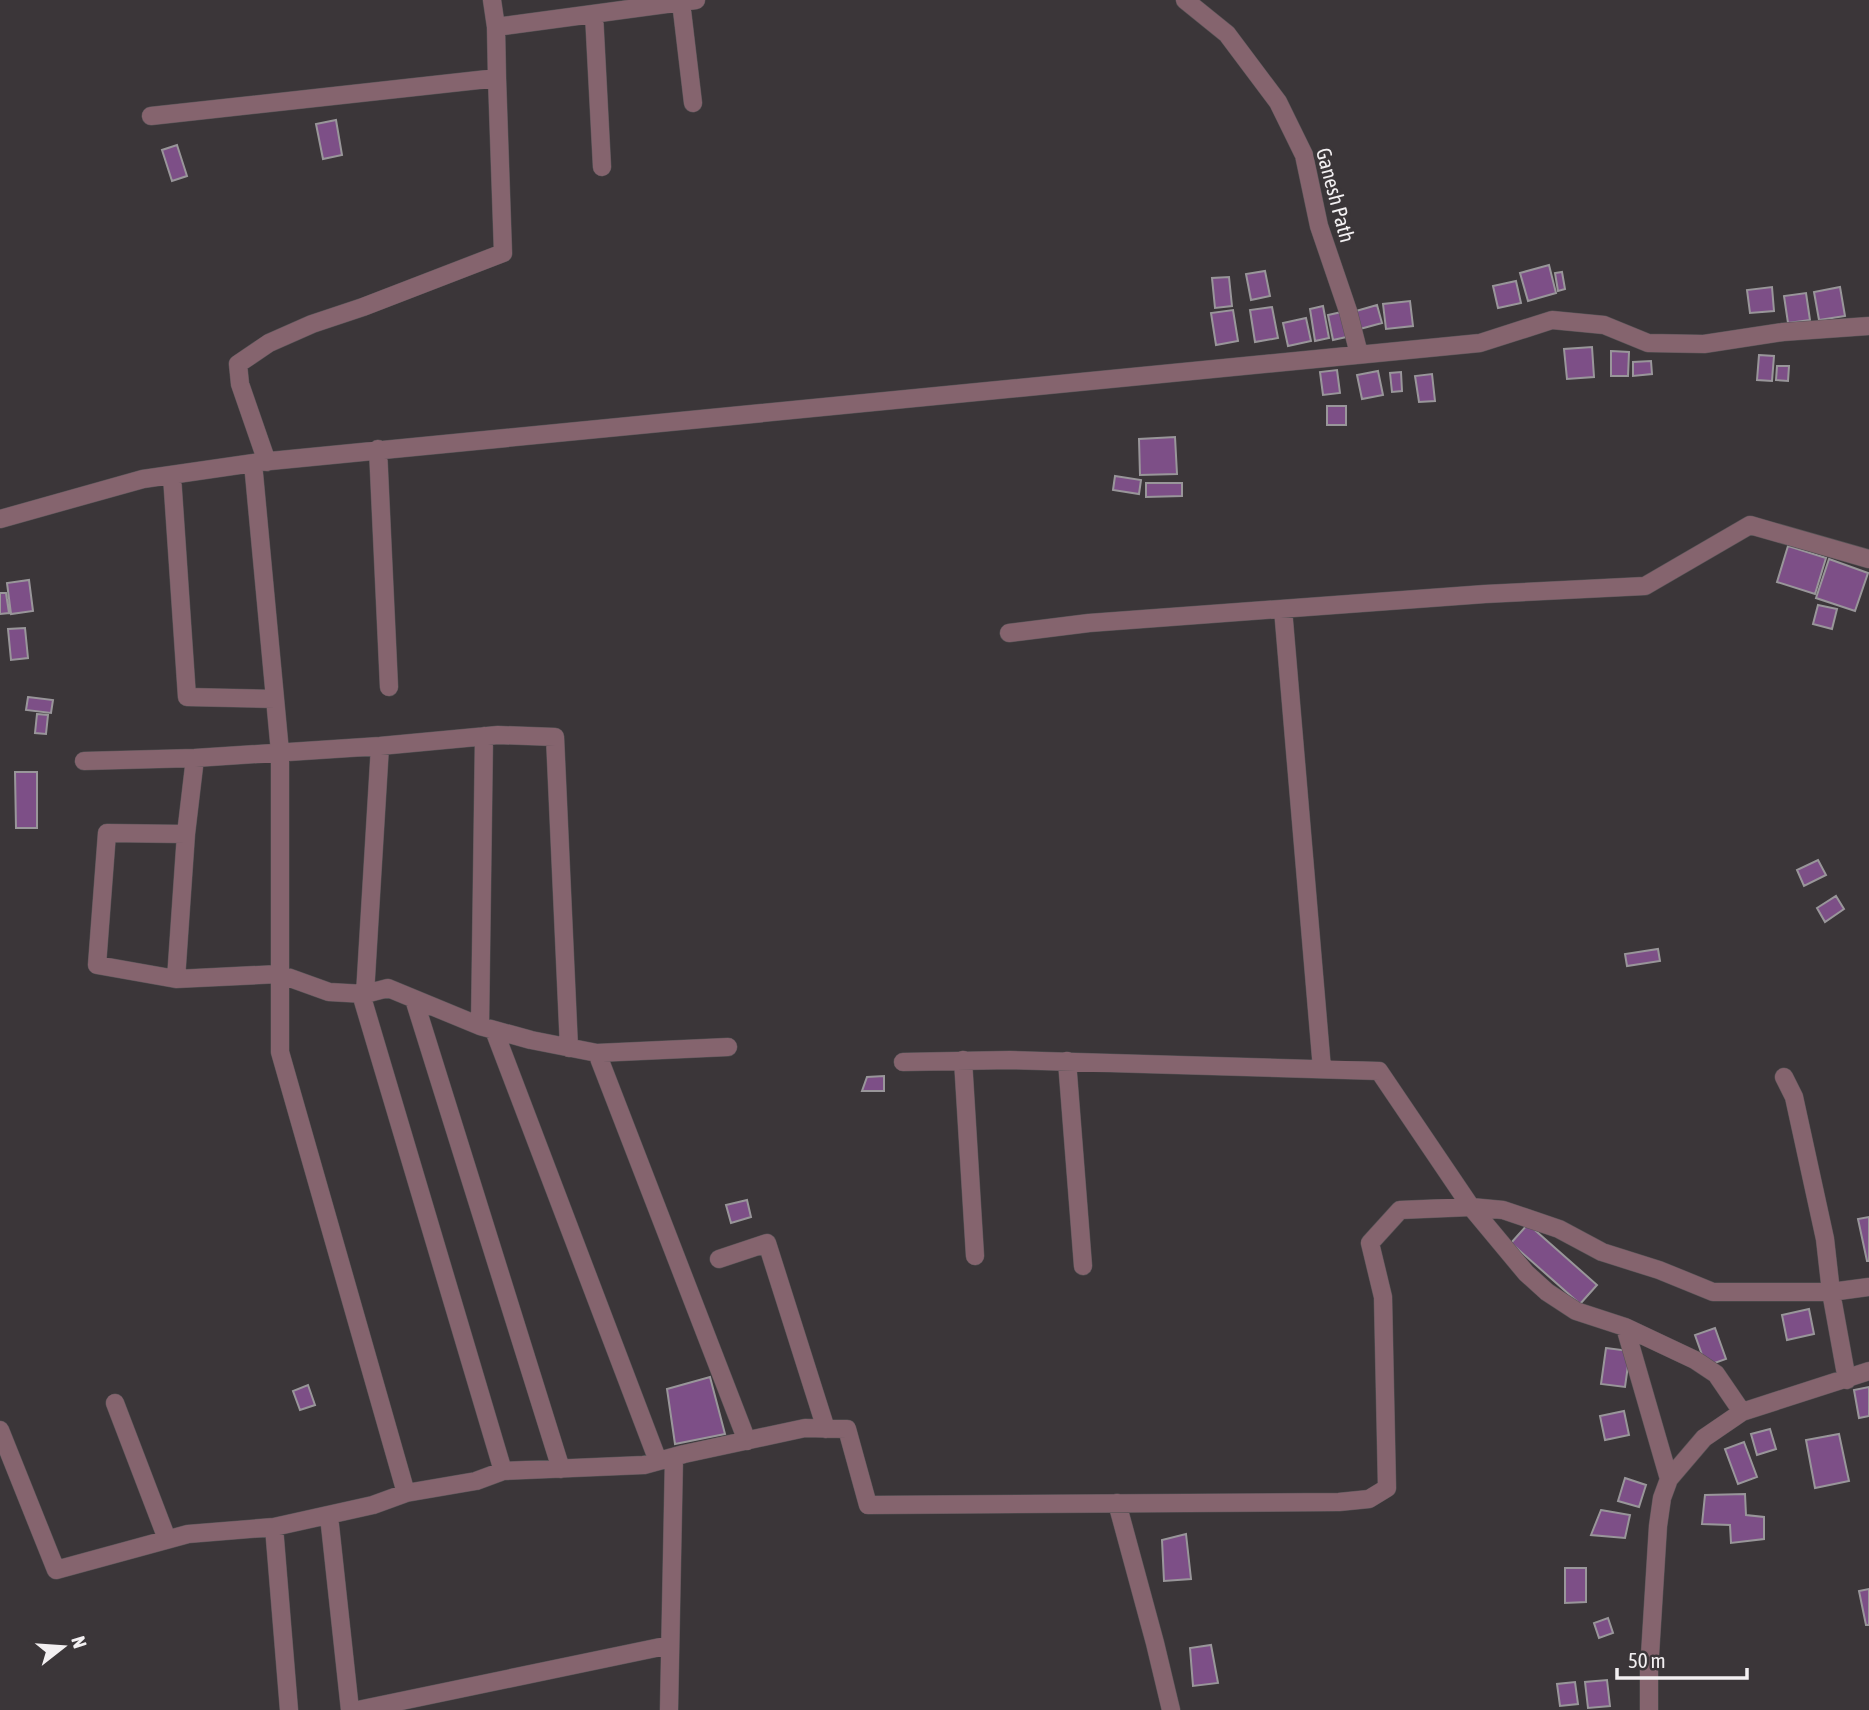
<svg xmlns="http://www.w3.org/2000/svg" width="1869" height="1710" viewBox="0 0 1869 1710" font-family="'Asap Condensed',sans-serif">
  <style>
    .building { fill: #7d4f87; stroke: #99969a; stroke-width: 2 }
    .lines { fill: none; stroke-linecap: round; stroke-linejoin: round }
    .minor-casing { stroke: #585457; stroke-width: 19 }
    .minor { stroke: #85646e; stroke-width: 18 }
    .labels { text-anchor: middle; dominant-baseline: central; stroke-width: 7; stroke-linejoin: round; paint-order: stroke }
    .street-label { font-size: 21px; fill: #f3f0f2; stroke: #3b3639 }
  </style>
  <rect width="100%" height="100%" fill="#3b3639"/>
  <path class="building" d="M336,120L342,155L323,159L316,124Z
    M177,145L187,176L172,181L162,150Z
    M1549,265L1556,293L1528,301L1520,273Z
    M1265,271L1270,296L1251,300L1246,274Z
    M1562,272L1565,289L1558,291L1555,273Z
    M1229,277L1232,306L1215,308L1212,278Z
    M1516,281L1521,303L1498,308L1493,286Z
    M1772,287L1774,311L1750,313L1747,290Z
    M1840,287L1845,316L1819,320L1814,292Z
    M1806,293L1810,320L1788,323L1784,296Z
    M1410,301L1413,326L1386,329L1383,304Z
    M1377,305L1382,323L1360,329L1356,311Z
    M1323,306L1329,338L1315,341L1310,309Z
    M1272,307L1278,338L1255,342L1250,310Z
    M1233,310L1238,341L1216,345L1211,313Z
    M1346,311L1351,336L1333,340L1328,315Z
    M1306,318L1311,341L1288,346L1283,323Z
    M1592,347L1594,377L1567,379L1564,349Z
    M1611,351L1629,352L1628,376H1611Z
    M1759,355L1774,356L1772,381L1757,380Z
    M1651,361L1652,374L1633,376V362Z
    M1777,366H1789L1788,381L1776,380Z
    M1337,370L1340,393L1323,395L1320,372Z
    M1378,371L1383,395L1362,399L1357,375Z
    M1401,372L1402,391L1392,392L1390,373Z
    M1432,374L1435,401L1419,402L1415,376Z
    M1327,406H1346V425H1327Z
    M1175,437L1177,474L1140,475L1139,439Z
    M1115,476L1141,480L1139,494L1113,490Z
    M1146,483H1182V496L1146,497Z
    M1788,546L1826,558L1815,594L1777,582Z
    M1829,559L1868,573L1855,611L1816,598Z
    M29,580L33,611L11,614L7,583Z
    M0,593H6L9,613L0,614Z
    M1818,605L1837,609L1832,629L1813,624Z
    M25,628L28,658L11,660L8,629Z
    M28,697L53,700L51,713L26,710Z
    M37,714L48,715L46,734L35,733Z
    M15,772H37V828H16Z
    M1818,860L1826,875L1804,886L1797,870Z
    M1836,896L1844,909L1825,922L1817,908Z
    M1658,949L1660,961L1627,966L1625,954Z
    M884,1076V1091H862L867,1077Z
    M747,1200L751,1217L731,1223L726,1205Z
    M1869,1217V1261H1867L1858,1219Z
    M1528,1224L1597,1285L1580,1304L1511,1243Z
    M1809,1309L1814,1334L1787,1340L1782,1315Z
    M1715,1328L1726,1359L1706,1366L1695,1335Z
    M1606,1348L1630,1351L1625,1387L1601,1384Z
    M710,1377L725,1434L675,1444L667,1389Z
    M308,1385L315,1405L300,1410L293,1391Z
    M1869,1387V1416L1859,1418L1854,1390Z
    M1624,1411L1629,1435L1605,1440L1600,1416Z
    M1770,1429L1776,1449L1757,1455L1751,1434Z
    M1839,1434L1849,1481L1815,1488L1806,1440Z
    M1744,1442L1757,1477L1738,1484L1725,1449Z
    M1625,1478L1646,1485L1639,1507L1618,1501Z
    M1745,1494L1746,1515L1764,1517V1539L1731,1543L1730,1525L1702,1524L1705,1495Z
    M1601,1510L1630,1515L1625,1538L1591,1535Z
    M1186,1534L1191,1579L1164,1581L1162,1540Z
    M1565,1568H1586V1602L1565,1603Z
    M1869,1589V1625H1866L1859,1591Z
    M1608,1618L1613,1633L1599,1638L1594,1623Z
    M1211,1645L1218,1683L1193,1686L1190,1648Z
    M1607,1680L1610,1706L1588,1708L1585,1682Z
    M1575,1682L1578,1704L1560,1706L1557,1684Z"/>
  <g class="lines">
    <defs>
      <path id="minor" d="M492,0L496,27L497,78
        M1185,0L1227,34L1278,102L1304,155L1319,226L1348,311L1359,354
        M681,2L693,103
        M594,14L602,167
        M496,27L696,0
        M151,116L497,78L503,253L363,307L312,324L269,343L238,364L240,384L267,462
        M378,449L389,687
        M253,463L280,752V1052L406,1493
        M172,476L187,697L275,699
        M0,519L143,479L260,462L1480,343L1552,320L1604,325L1648,343L1704,344L1783,332L1869,326
        M1283,609L1322,1069
        M1009,633L1089,623L1485,594L1645,586L1750,525L1869,559
        M84,761L195,758
        M186,834L107,833L97,965L176,979L279,974L329,992L365,994L388,988L480,1026L531,1040L597,1053L728,1047
        M176,979L186,834L195,758L380,746L498,735L555,737L569,1048
        M361,994L503,1471
        M365,994L380,746
        M414,999L561,1469
        M480,1026L484,736
        M494,1030L658,1461
        M597,1053L747,1441
        M963,1060L975,1256
        M1067,1061L1083,1266
        M903,1062L1010,1060L1379,1071L1471,1207L1526,1273L1547,1292L1576,1311L1625,1327L1695,1360L1716,1374L1742,1412
        M1784,1077L1794,1097L1825,1239L1831,1292L1847,1380
        M719,1259L767,1243L826,1429
        M1625,1327L1669,1479
        M115,1403L167,1539
        M0,1430L56,1570L188,1534L274,1527
        M1117,1503L1155,1643L1171,1710
        M329,1516L350,1710
        M289,1710L274,1527L373,1505L406,1493L476,1481L503,1471L644,1465L684,1454L805,1428L847,1429L868,1505L1339,1502L1369,1499L1387,1488L1383,1297L1370,1243L1400,1210L1471,1207L1503,1210L1559,1229L1602,1252L1659,1270L1713,1292H1831L1869,1287
        M358,1710L670,1645
        M669,1710L674,1457
        M1649,1710V1671L1658,1526L1662,1498L1669,1479L1704,1438L1742,1412L1869,1371"/>
    </defs>
    <use href="#minor" class="minor-casing"/>
    <use href="#minor" class="minor"/>
  </g>
  <g class="labels">
    <g class="street-label">
      <text transform="translate(1336 195) rotate(75)">Ganesh Path</text>
    </g>
  </g>
  <g transform="translate(63 1647) rotate(73)" stroke="#3b3639" stroke-width="5" paint-order="stroke">
  <path d="M0-5L12 26L0 18L-12 26Z" fill="#f3f0f2"/>
  <text y="-10" font-size="19" font-weight="bold" text-anchor="middle" fill="#f3f0f2">N</text>
  </g>
  <path d="M1617 1668v10h130v-10" fill="none" stroke="#f3f0f2" stroke-width="3.5"/>
  <text x="1628" y="1668" font-size="21" fill="#f3f0f2" stroke="#3b3639" stroke-width="5" paint-order="stroke">50 m</text>
</svg>
